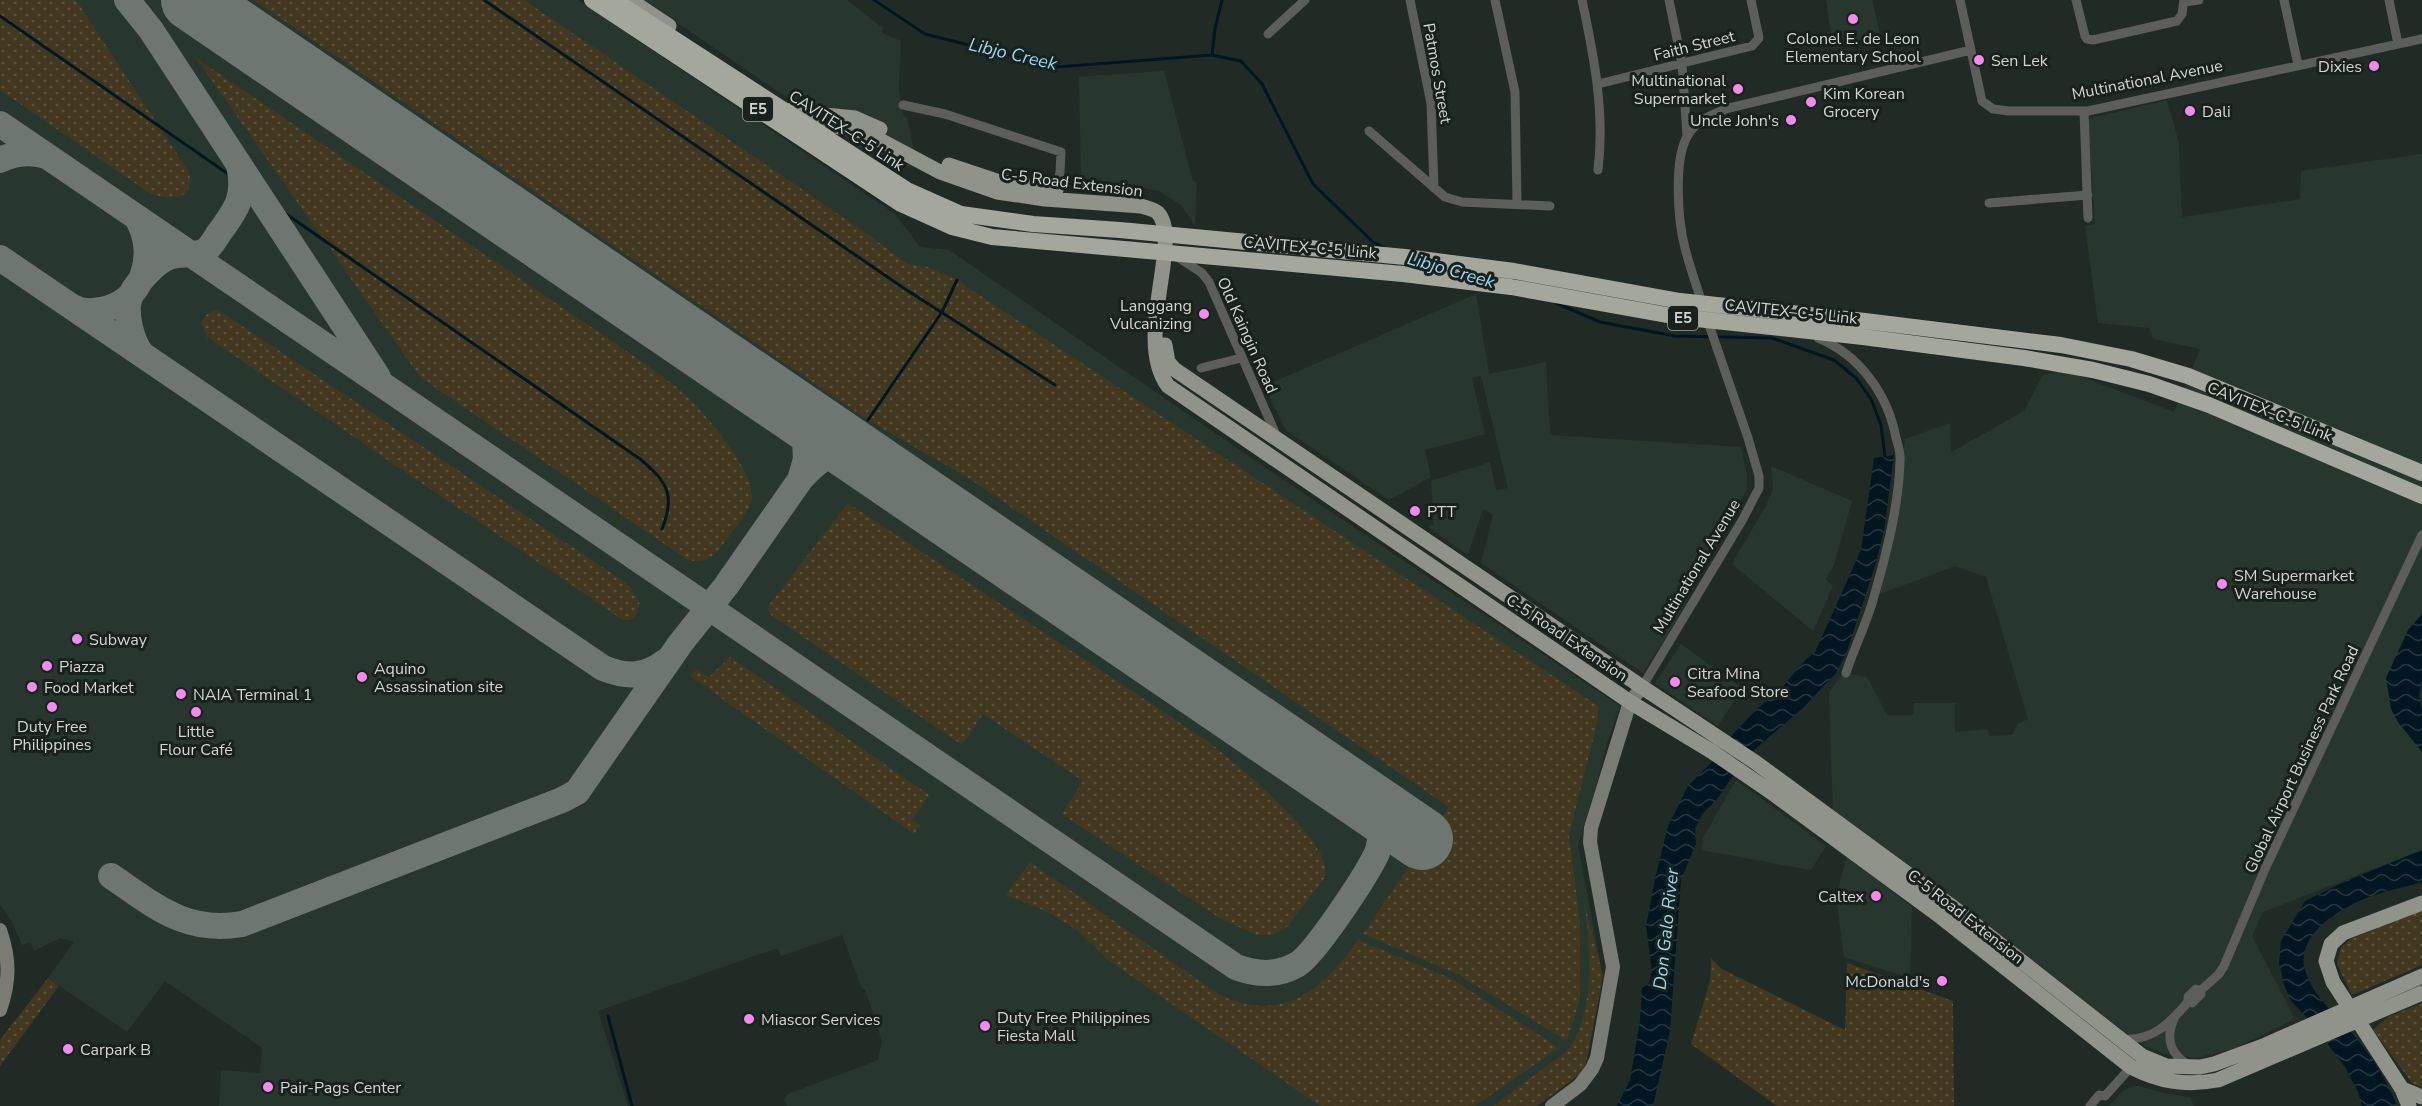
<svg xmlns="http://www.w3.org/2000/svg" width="2422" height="1106" viewBox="0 0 2422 1106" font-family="'Nunito Sans',sans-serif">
<defs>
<pattern id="grass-dots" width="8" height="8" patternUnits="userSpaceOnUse" patternTransform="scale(1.5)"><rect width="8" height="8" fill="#41381f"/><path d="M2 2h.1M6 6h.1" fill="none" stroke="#5b543f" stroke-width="1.8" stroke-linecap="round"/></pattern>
<pattern id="water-waves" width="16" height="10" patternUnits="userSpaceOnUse" patternTransform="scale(1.5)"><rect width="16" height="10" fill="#001721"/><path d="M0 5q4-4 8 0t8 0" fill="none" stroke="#243840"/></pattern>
</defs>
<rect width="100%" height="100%" fill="#212b25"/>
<path fill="#28372e" d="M0 0H578L895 214 920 247 949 250 1279 477 1620 706 1606 746 1596 788 1578 845 1603 976 1588 1056 1580 1074 1537 1106H787L784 1099 788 1094 878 1060 882 1041 865 989H862L842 935 781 956 777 948 598 1011 628 1106H219L221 1070 260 1073 262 1048 165 981 127 1032 48 978 74 942 60 938 34 951 30 942 22 945 11 920 0 905Z
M644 0H847L883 28 882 33 901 41 899 89 903 116 907 117 917 166H887Z
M1826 0H1872L1881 38 1833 48Z
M1164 71 1193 181 1197 183 1195 226 1181 205 1159 191 1081 177 1079 77Z
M2167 100 2179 143 2182 217 2300 199 2301 171 2422 154V614L2408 630 2422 752V850L2263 912 2252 936 2295 1019 2231 1050 2195 1058 2162 1053 2137 1042 1956 900 1833 812 1829 693 1843 673 1867 677 1887 715H1914V703H1955V732L1987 729 1990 736 2012 735 2018 724 2028 719 1986 577 1955 566 1880 594 1895 532 1905 439 1950 423 1951 452 2024 411 2043 375 2064 370 2174 412 2200 349 2153 339 2149 328 2098 323 2085 226 2095 224 2088 119Z
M1476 294 1489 374 1546 362 1550 435 1741 447 1747 476V489L1674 624 1643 673 1481 563 1493 515 1483 509 1468 555 1429 528 1430 525H1434L1431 481 1490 462 1496 490 1508 488 1481 376 1472 378 1485 434 1425 450 1431 477 1389 500 1286 430 1264 386Z
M1771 466 1852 501 1834 565 1826 579 1833 586 1813 631 1732 564 1766 506 1773 489Z
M1681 644 1742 688 1718 726 1655 683Z
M1736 780 1826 846 1811 870 1701 850 1703 838Z
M1847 856 1912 907 1910 978 1844 957 1836 896Z
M2133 1086H2139L2168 1094 2190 1097 2194 1106H2109L2123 1091Z"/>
<path fill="url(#grass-dots)" d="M0 0H76L189 172C195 201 172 200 151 194L0 90Z
M254 0H524L869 235 907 264 928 267 957 280 1598 706V719L1569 836 1580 923V998L1567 1041 1457 974 1363 934 1449 807 970 479 868 420Z
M196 58 638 359C653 370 669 380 682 392 702 409 755 471 752 498 750 512 736 526 728 537 718 552 709 565 688 560L420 377Z
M217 309 629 585 640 604 636 615 630 620H623L207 337 201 323 206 315Z
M848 503 1209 742C1234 763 1335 843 1325 877L1287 927 1273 935H1257L1221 919 1062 814 1083 781 983 714 962 745 771 615 768 610 769 605Z
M730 657 929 795 912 820 920 825 914 834 690 676 697 669 709 677Z
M1030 862 1218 994C1282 1025 1322 991 1358 940L1450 978 1555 1045 1557 1049 1475 1106H1320L1108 960 1077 930 1048 912 1006 895Z
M1584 902 1603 976 1585 1067 1580 1074 1537 1106H1493L1566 1052C1596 1017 1591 945 1584 902Z
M2419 910H2422V965L2352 995 2337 964 2341 947 2351 939Z
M1711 958 1722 969 1845 1030 1847 963 1953 1001 1954 1106H1777L1691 1044 1710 981Z
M48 978 59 986 0 1066V1040Z
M2422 1003V1088L2412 1083 2373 1030 2388 1017Z"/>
<path fill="url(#water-waves)" d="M1894 455 1884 531 1875 566 1846 654 1836 673 1803 708 1746 757 1717 799 1702 814 1695 829 1696 844 1681 879 1670 1031 1653 1106H1617L1630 1080 1640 1021 1642 988 1649 983 1652 971 1646 926 1655 879 1668 826 1688 786 1712 762 1733 734 1758 708 1780 690 1806 659 1815 652 1861 550 1874 458Z
M2422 614V678L2419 696 2422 709V752L2398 722 2391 709 2386 678 2408 630Z
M2422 850V882C2407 887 2392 889 2378 894 2348 903 2294 932 2305 970 2312 996 2340 1019 2357 1039 2373 1058 2388 1083 2397 1106H2362L2358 1092 2345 1067 2310 1021 2291 1001 2284 985 2279 963 2281 941 2305 901 2344 882Z"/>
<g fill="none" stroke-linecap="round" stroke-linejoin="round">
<path stroke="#001721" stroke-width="3" d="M484 0 905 289 1055 385
M874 0 925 34 1057 67 1212 55 1241 61 1262 84 1313 184 1373 242 1385 248
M0 16 640 459C667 482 676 494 662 529
M1212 55 1215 29 1222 0
M1556 303 1600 322 1675 336 1772 338 1834 360 1856 378 1871 399 1881 425 1885 456
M868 420 942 312 957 280
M608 1016 632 1106"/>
<path stroke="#6e7672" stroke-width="26" d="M127 0 151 30 378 377
M0 124 1236 967C1257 975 1278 976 1298 964 1316 952 1363 880 1374 859 1378 852 1380 844 1380 837 1379 817 1364 803 1351 791
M0 160C15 153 30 151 46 156
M0 258 603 668C628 678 645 677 666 661
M73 307C82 312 91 312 100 310 144 303 158 254 137 218
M141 353C132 341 125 316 129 300 132 287 156 261 169 257 180 252 194 257 205 251 211 247 215 239 219 233 237 209 246 196 239 165
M800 480C823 454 835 448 869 462
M111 876C155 906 186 934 242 924L562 800 577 792 680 644 726 586 800 480 806 459 805 439 795 419 772 396"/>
<path stroke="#6e7672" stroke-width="62" d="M192 0 1422 839"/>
<path stroke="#5c5e59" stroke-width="9" d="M1410 0 1431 103 1434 188
M1495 0 1515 92 1517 203
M1582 0C1594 56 1605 113 1598 170
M1669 0 1682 63 1687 136
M1960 0 1982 101 1993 109 2009 111H2088L2422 39
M2076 0 2085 36 2087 39 2093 40 2177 21 2182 14 2184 0
M2284 0 2298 65
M2389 0 2398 44
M2184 2 2199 0
M1268 34 1305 0
M1598 84 1752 46 1759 38 1751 0
M903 105 945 114 1061 152 1060 172 1056 190
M2084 111 2088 218
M1369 131 1445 197 1462 202 1550 206
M1989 203 2088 195
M1176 256 1202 273 1209 282 1277 437
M1703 306C1697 287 1690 268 1685 248 1678 222 1673 159 1688 135 1697 120 1713 114 1729 108L1971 50
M1818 338C1860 355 1888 395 1896 438 1898 445 1901 453 1900 461 1899 506 1886 556 1873 600 1866 625 1854 648 1846 673
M1201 368 1241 358
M1642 687 1743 519 1759 488V476L1748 438 1707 319
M2188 1002 2192 1003 2201 994 2200 991 2219 974 2224 966 2265 869 2422 535
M2174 1019C2165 1039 2171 1055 2189 1065
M2123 1039C2153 1041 2170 1023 2188 1002V997L2196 989 2200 991
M2090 1106 2099 1095 2105 1096 2131 1067"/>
<path stroke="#797c74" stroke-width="14" d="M0 930C10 959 10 981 0 1010
M1552 1106 1580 1085 1592 1069 1597 1058 1613 967 1590 842 1591 828 1630 702 1642 687"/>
<path stroke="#8f9389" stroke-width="15" d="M630 0 669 26
M794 108 824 124 865 132 940 172 997 192 1045 199 1141 206C1147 208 1154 209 1158 213 1183 240 1133 339 1168 386L1630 702 1711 751 1771 792 1941 917 2131 1067C2160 1082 2186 1086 2218 1080L2422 993
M825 115 855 118 880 129
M949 165 1000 182 1056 190
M1165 345 1168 362 1174 369 1642 687 1755 762 1950 905 2142 1056 2166 1066 2200 1067 2214 1064 2263 1046 2422 976
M2402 1089 2422 1097
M2409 1106 2402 1089 2333 982 2326 961 2331 944 2343 933 2422 903"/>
<path stroke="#a3a79c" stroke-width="16" d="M592 0 901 204 952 227 992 237 1403 274 1511 287 1678 317 1863 337 2024 358 2093 370 2149 384 2209 405 2422 496
M614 0 907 190 961 214 1033 224 1120 230 1405 257 1514 271 1680 301 1865 321 2061 345 2131 359 2188 376 2422 473"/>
</g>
<g fill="#f489ef" stroke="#18211c" stroke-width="2">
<circle cx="1853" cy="19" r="6"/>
<circle cx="1979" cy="60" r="6"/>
<circle cx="2374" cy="66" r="6"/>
<circle cx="1738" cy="89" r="6"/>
<circle cx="1811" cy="102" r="6"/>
<circle cx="2190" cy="111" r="6"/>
<circle cx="1791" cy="120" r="6"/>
<circle cx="1204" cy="314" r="6"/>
<circle cx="1415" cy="511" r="6"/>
<circle cx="2222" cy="584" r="6"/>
<circle cx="77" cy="639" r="6"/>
<circle cx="47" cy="666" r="6"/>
<circle cx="362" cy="677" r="6"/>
<circle cx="1675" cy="682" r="6"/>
<circle cx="32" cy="687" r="6"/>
<circle cx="181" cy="694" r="6"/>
<circle cx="52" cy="707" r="6"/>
<circle cx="196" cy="712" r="6"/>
<circle cx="1876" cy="896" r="6"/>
<circle cx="1942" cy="981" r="6"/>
<circle cx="749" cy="1019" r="6"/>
<circle cx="985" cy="1026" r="6"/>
<circle cx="68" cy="1049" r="6"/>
<circle cx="268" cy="1087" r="6"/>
</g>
<g text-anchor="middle" stroke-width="6" stroke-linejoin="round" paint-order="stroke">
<g fill="#18211c" stroke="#9aa09c" stroke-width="1.5">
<rect x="743" y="97" width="30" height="24" rx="4.5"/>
<rect x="1668" y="306" width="30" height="24" rx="4.5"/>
</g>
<g font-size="15" font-weight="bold" fill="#d1d6d3">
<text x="758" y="114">E5</text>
<text x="1683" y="323">E5</text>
</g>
<g font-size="16" fill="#d1d6d3" stroke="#18211c" text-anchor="start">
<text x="1853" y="44" text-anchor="middle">Colonel E. de Leon<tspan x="1853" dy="18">Elementary School</tspan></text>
<text x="1991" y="66">Sen Lek</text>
<text x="2362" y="72" text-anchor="end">Dixies</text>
<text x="1726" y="86" text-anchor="end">Multinational<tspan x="1726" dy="18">Supermarket</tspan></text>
<text x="1823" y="99">Kim Korean<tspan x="1823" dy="18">Grocery</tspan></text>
<text x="2202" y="117">Dali</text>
<text x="1779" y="126" text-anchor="end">Uncle John's</text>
<text x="1192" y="311" text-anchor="end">Langgang<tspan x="1192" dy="18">Vulcanizing</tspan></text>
<text x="1427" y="517">PTT</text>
<text x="2234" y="581">SM Supermarket<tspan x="2234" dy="18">Warehouse</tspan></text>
<text x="89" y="645">Subway</text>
<text x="59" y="672">Piazza</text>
<text x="374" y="674">Aquino<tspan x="374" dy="18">Assassination site</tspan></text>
<text x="1687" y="679">Citra Mina<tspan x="1687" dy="18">Seafood Store</tspan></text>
<text x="44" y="693">Food Market</text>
<text x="193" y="700">NAIA Terminal 1</text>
<text x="52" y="732" text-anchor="middle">Duty Free<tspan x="52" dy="18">Philippines</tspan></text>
<text x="196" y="737" text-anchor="middle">Little<tspan x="196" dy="18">Flour Café</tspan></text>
<text x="1864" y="902" text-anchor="end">Caltex</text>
<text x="1930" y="987" text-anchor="end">McDonald's</text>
<text x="997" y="1023">Duty Free Philippines<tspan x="997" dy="18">Fiesta Mall</tspan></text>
<text x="761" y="1025">Miascor Services</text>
<text x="80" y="1055">Carpark B</text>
<text x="280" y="1093">Pair-Pags Center</text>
</g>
<g font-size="16" fill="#d1d6d3" stroke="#18211c">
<text transform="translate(1694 45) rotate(-14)" y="6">Faith Street</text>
<text transform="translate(1438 73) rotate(80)" y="6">Patmos Street</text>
<text transform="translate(2147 79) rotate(-11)" y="6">Multinational Avenue</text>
<text transform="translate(847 130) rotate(33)" y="6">CAVITEX–C-5 Link</text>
<text transform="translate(1072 182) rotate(7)" y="6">C-5 Road Extension</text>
<text transform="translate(1310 247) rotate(5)" y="6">CAVITEX–C-5 Link</text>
<text transform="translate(1791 311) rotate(6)" y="6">CAVITEX–C-5 Link</text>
<text transform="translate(1248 335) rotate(66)" y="6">Old Kaingin Road</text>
<text transform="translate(2270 411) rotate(22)" y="6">CAVITEX–C-5 Link</text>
<text transform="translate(1696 566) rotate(-59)" y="6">Multinational Avenue</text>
<text transform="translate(1567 637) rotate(34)" y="6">C-5 Road Extension</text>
<text transform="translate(2301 759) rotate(-65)" y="6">Global Airport Business Park Road</text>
<text transform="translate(1966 916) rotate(38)" y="6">C-5 Road Extension</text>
</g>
<g font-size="18" font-style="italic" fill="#96d9f6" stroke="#18211c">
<text transform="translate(1013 54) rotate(13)" y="6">Libjo Creek</text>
<text transform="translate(1451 270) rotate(16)" y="6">Libjo Creek</text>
<text transform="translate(1666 929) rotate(-84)" y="6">Don Galo River</text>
</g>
</g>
</svg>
